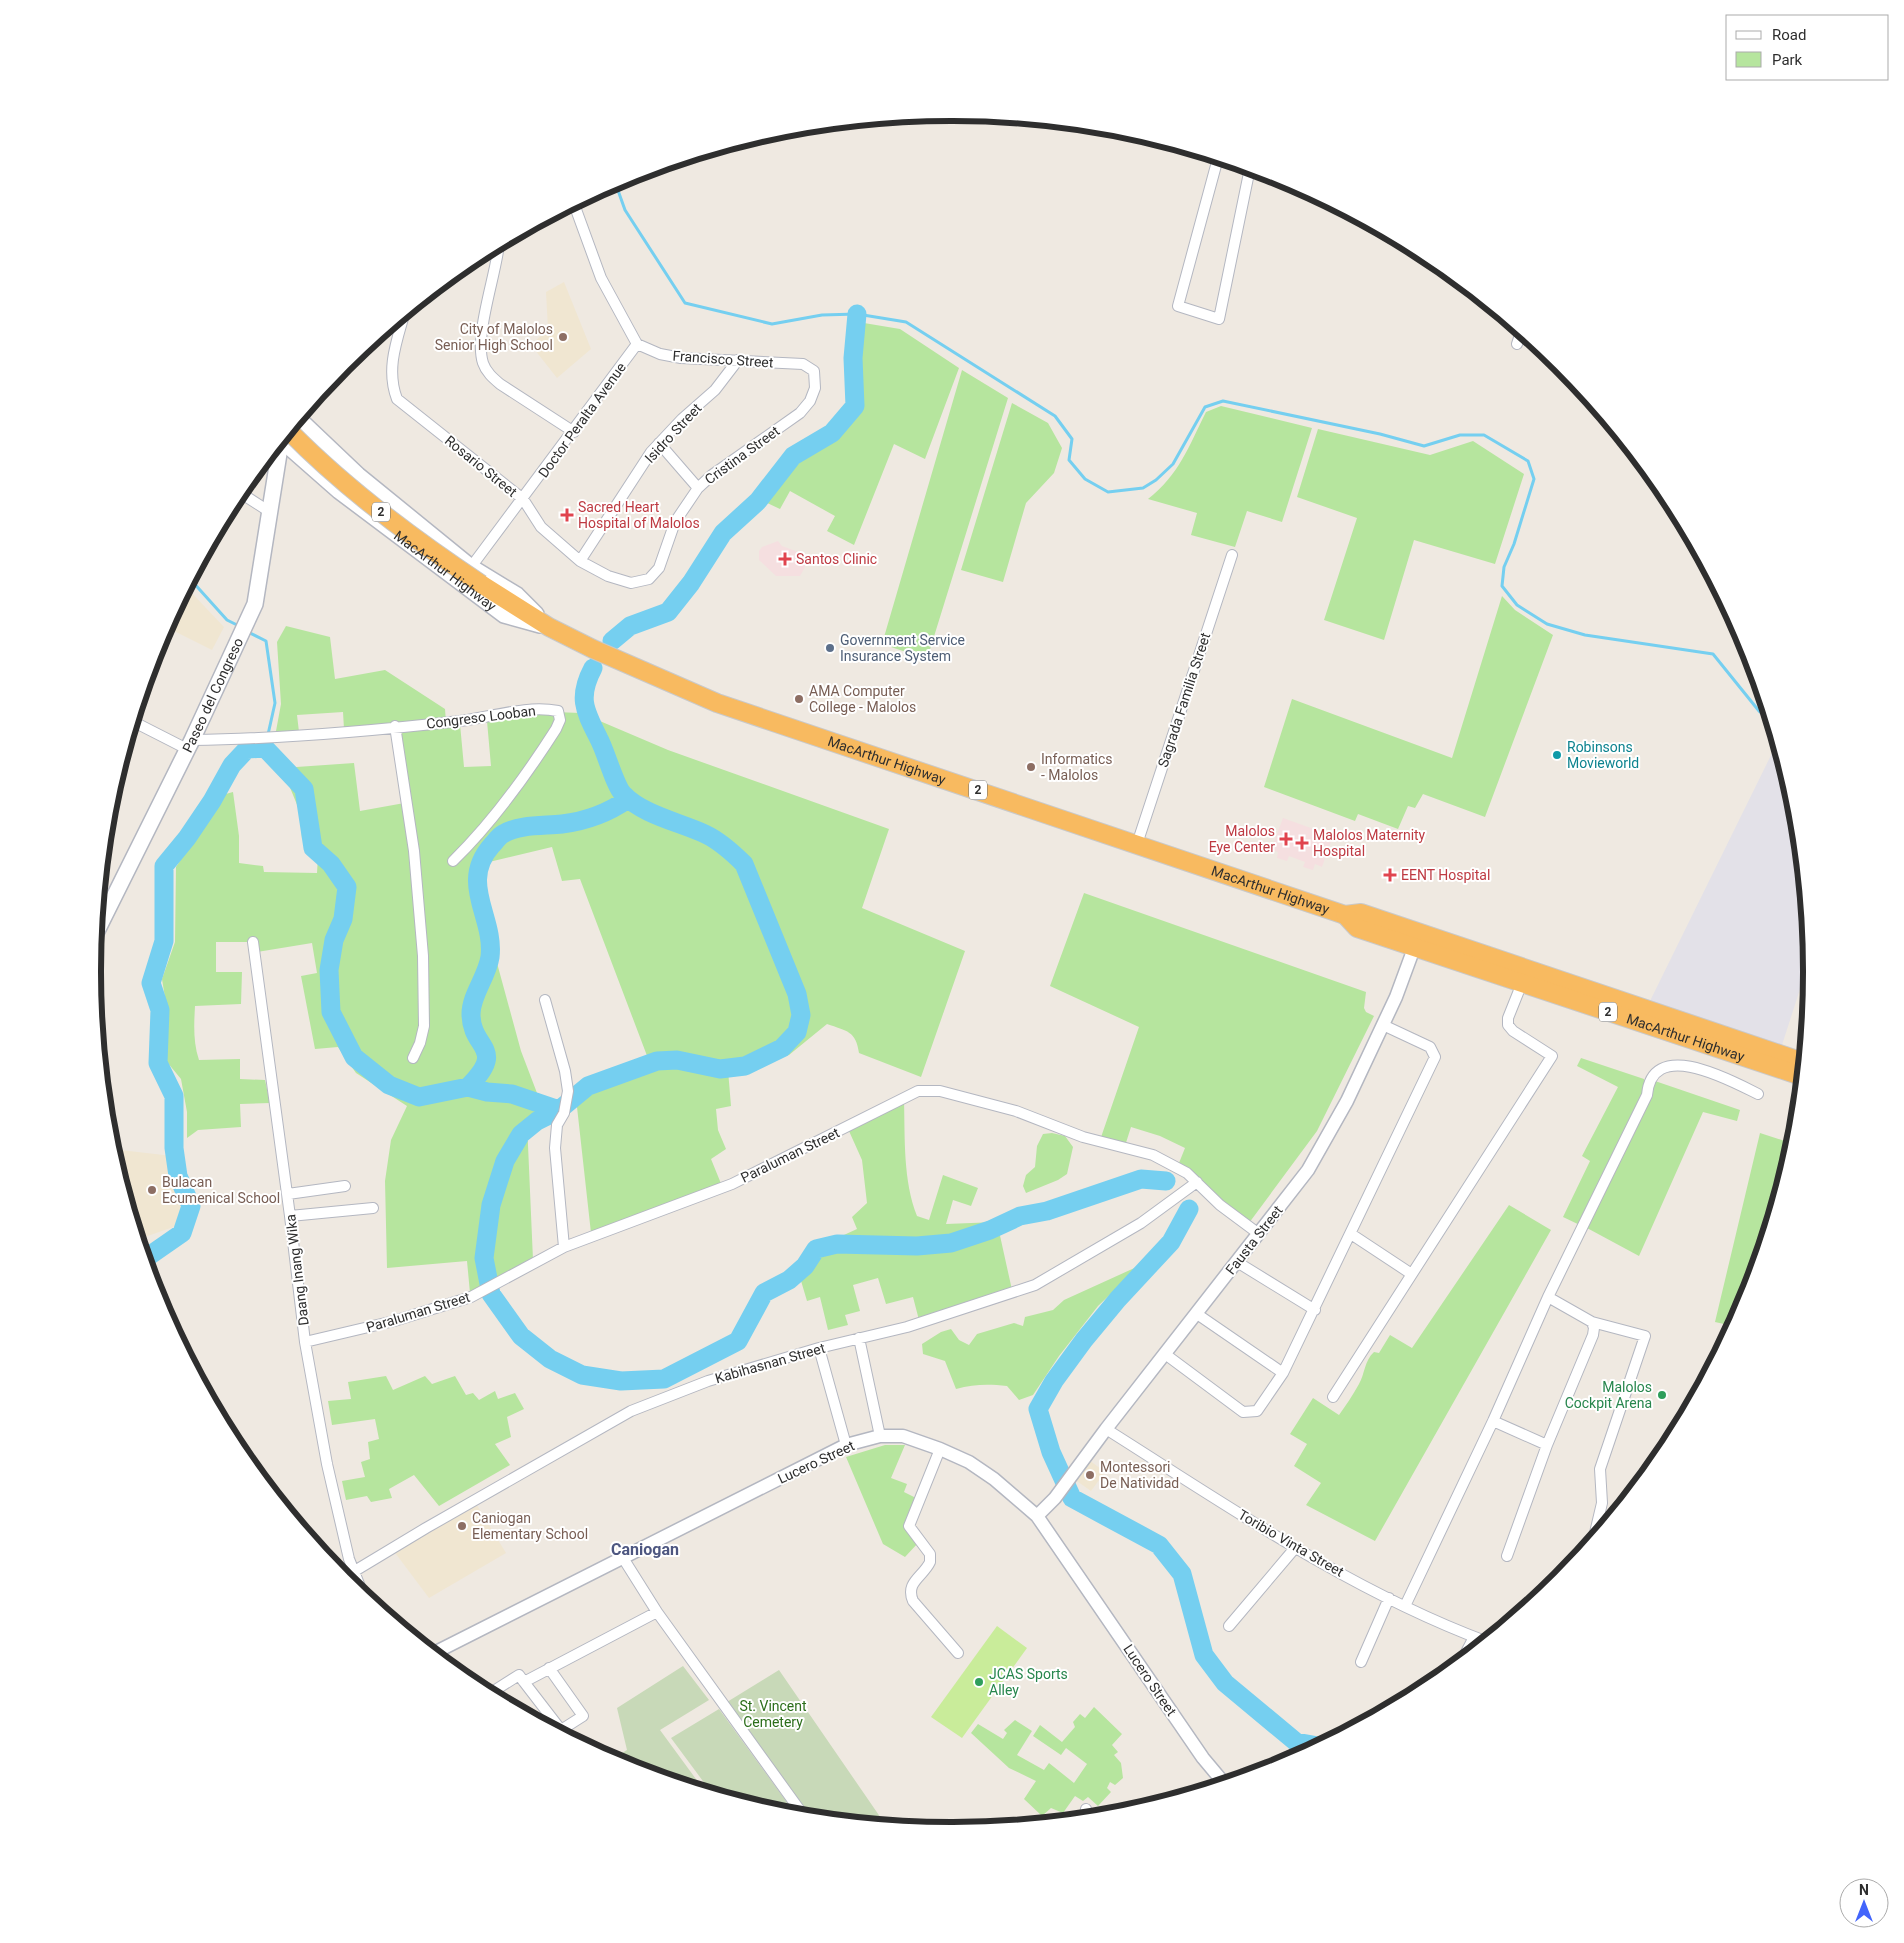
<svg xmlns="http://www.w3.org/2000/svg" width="1904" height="1943" viewBox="0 0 1904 1943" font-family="Roboto,sans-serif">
<rect width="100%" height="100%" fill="#efe9e1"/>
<path fill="#e3e1e8" d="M1777 743 1795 804 1810 958 1782 1045 1650 1001Z"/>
<path fill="#f0e6d1" d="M564 282 591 349 557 378 531 345 548 329 546 292Z
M187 588 224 627 212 650 166 627Z
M112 1149 172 1156 175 1175 185 1206 179 1225 139 1239Z
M1089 1460 1105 1472 1091 1491 1074 1479Z
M475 1502 506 1553 429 1598 393 1550Z"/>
<path fill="#f5dfe0" d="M778 541 782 546 801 553 805 567 800 576H776L759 560V551L762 547Z
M1283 818 1333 836 1322 867 1315 864 1313 870 1303 867 1305 862 1289 856 1287 861 1277 858 1278 852 1271 850Z"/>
<path fill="#b6e59e" d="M864 323 900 329 959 368 925 459 894 444 854 545 827 531 835 516 790 491 780 509 763 501 796 460 835 436 859 407 857 358Z
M962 370 1008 398 927 659 882 644Z
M1012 403 1048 423 1062 448 1054 473 1026 503 1003 582 961 570Z
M1221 406 1312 428 1282 522 1247 511 1235 547 1191 535 1197 513 1148 499C1179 475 1189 446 1206 412Z
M1318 429 1430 455 1473 441 1524 474 1495 564 1414 540 1384 640 1324 620 1357 518 1297 497Z
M1502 596 1515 610 1553 635 1485 817 1423 794 1415 808 1408 806 1398 829 1358 814 1355 821 1264 787 1292 699 1452 758Z
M286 626 330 637 335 679 385 670 445 709 446 722 344 729 343 712 297 715 299 732 276 731 281 704 277 642Z
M554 712 581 713 668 750 889 829 862 908 965 951 921 1077 859 1053C856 1031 847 1031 827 1024L789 1055 728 1070 731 1106 716 1109 718 1130 726 1149 711 1159 722 1186 591 1233 575 1089 649 1061 580 879 562 881 552 847 489 862 484 876V897L494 952 521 1051 545 1114 527 1122 533 1260 470 1293 467 1261 387 1268 385 1181 391 1140 407 1106 356 1073 338 1047 315 1049 301 976 317 973 312 943 257 952 255 942H216V972H242L241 1004 195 1006C194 1024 193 1042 199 1060L240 1059V1079L265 1080 270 1103 240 1104 241 1127 198 1130 187 1138V1112L181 1079 167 1062V1010L162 979 175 942 176 867 222 795 233 792 239 836V863L263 866 264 872 317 873 319 840 302 839 300 812 282 768 354 763 360 811 410 802 400 737 404 730 460 724 464 767 491 766 487 721Z
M1084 893 1366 992 1364 1008 1366 1012 1374 1016 1317 1131 1249 1223 1179 1163 1185 1148 1160 1136 1131 1127 1124 1149 1099 1143 1139 1027 1050 986Z
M1581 1058 1644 1079 1645 1093 1584 1227 1563 1217 1590 1161 1582 1156 1618 1087 1577 1066Z
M1655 1081 1740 1110 1737 1121 1703 1112 1639 1256 1587 1228Z
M904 1100C905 1138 903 1181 917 1216L929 1220 943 1175 978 1188 971 1206 953 1200 946 1224 997 1222 1012 1290 919 1320 913 1297 886 1304 878 1278 853 1285 860 1311 845 1315 848 1325 828 1330 820 1297 807 1301 799 1274 817 1251 833 1240 857 1229 852 1217 867 1203 862 1160 849 1131Z
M1052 1133 1065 1136 1073 1147 1067 1174 1058 1180 1026 1193 1023 1186 1026 1175 1035 1167 1037 1146 1043 1134Z
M1760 1133 1794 1144 1746 1301 1733 1326 1715 1322Z
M1509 1205 1551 1230 1375 1541 1306 1505 1321 1483 1294 1466 1307 1444 1290 1434 1313 1398 1339 1415C1346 1405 1353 1395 1359 1384 1365 1374 1364 1361 1374 1352L1379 1353 1390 1335 1412 1348Z
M1141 1265 1098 1306 1059 1356 1033 1395 1019 1400 1007 1386C989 1384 974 1384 956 1389L945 1361 923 1354 922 1344 941 1332 951 1329 959 1340 969 1345 977 1334 1014 1323 1023 1326 1025 1317 1053 1310 1064 1300Z
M386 1376 393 1390 425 1376 432 1384 455 1376 466 1395 473 1393 479 1400 495 1391 498 1399 515 1393 524 1409 507 1417 511 1437 495 1444 510 1465 439 1506 414 1475 389 1489 392 1498 371 1502 367 1496 346 1500 342 1481 365 1477 361 1462 370 1459 368 1442 379 1439 375 1419 332 1425 328 1401 351 1399 348 1382Z
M885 1445H905L891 1478 907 1484 904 1492 924 1502 909 1528 918 1543 905 1557 883 1544 846 1457Z
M1094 1707 1122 1734 1112 1745 1118 1752 1114 1755 1121 1763 1123 1778 1115 1785 1110 1782 1107 1788 1111 1792 1098 1806 1088 1797 1083 1801 1075 1796 1063 1813 1051 1808 1042 1816 1024 1799 1036 1781 1009 1768 971 1733 978 1724 1003 1739 1007 1733 1004 1730 1015 1720 1032 1731 1017 1755 1044 1770 1049 1763 1074 1783 1087 1764 1066 1748 1061 1755 1033 1736 1040 1725 1062 1742 1075 1727 1073 1722 1080 1714 1085 1718Z"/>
<path fill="#c8d9b8" d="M683 1666 709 1700 660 1730 704 1790 623 1765 612 1759 627 1750 617 1708Z
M779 1670 885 1824 810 1817 727 1702Z
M719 1709 797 1816 784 1814 711 1792 671 1738Z"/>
<path fill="#c9ec9a" d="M997 1626 1027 1648 962 1738 931 1717Z"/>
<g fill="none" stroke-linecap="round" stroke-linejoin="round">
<path stroke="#75cff0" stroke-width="3" d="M615 182 625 210 685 303 772 324 822 315 857 314 906 322 1055 416 1072 439 1069 460 1085 479 1108 492 1143 488 1156 480 1173 464 1205 407 1223 401 1380 434 1424 446 1460 435H1484L1528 461 1534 479 1514 544 1504 567 1502 586 1517 605 1547 624 1585 635 1713 654 1759 711 1769 719
M191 580 227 620 239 626
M246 631 266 641 275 703 265 748"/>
<path stroke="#75cff0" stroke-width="19" d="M612 641 630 626 668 612 691 583 723 533 758 501 793 456 832 433 855 406 853 358 857 314
M468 1087C508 1047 471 1050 471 1014 471 995 487 977 490 957 495 917 458 883 492 845 495 842 499 836 503 834 519 824 544 826 562 824 587 821 608 813 628 799
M559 1110 588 1086 657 1061 677 1060 720 1069 745 1066 782 1048 797 1032 801 1015 797 994 744 864C732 852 720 841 705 834 679 822 643 815 623 794 615 786 606 752 599 739 585 711 577 698 593 668
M1189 1209 1171 1242 1118 1299 1084 1340 1054 1381 1038 1409 1051 1452 1072 1498 1159 1545 1182 1574 1204 1655 1225 1683 1296 1742 1318 1746
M146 1263V1258L182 1233 191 1206 178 1176 174 1148V1096L158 1063 160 1010 151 983 164 941V866L187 838 212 801 232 765 247 749 265 748 304 789 313 848 331 864 347 887 343 919 334 940 329 970 331 1012 354 1057 389 1085 419 1097 468 1087 487 1092 512 1094 559 1110 537 1121 521 1134 505 1161 491 1205 484 1258 491 1294 521 1336 550 1359 582 1375 621 1381 664 1379 738 1341 764 1293 789 1280 805 1266 816 1249 837 1244 917 1246 951 1243 990 1230 1020 1216 1047 1211 1141 1179 1166 1181"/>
<defs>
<path id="minor" d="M1218 158 1178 306 1219 319 1250 168
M499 244C496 275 474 335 483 363 486 372 493 378 500 384L574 432
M404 315C396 343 386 370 397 399L523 499 541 527 580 561 608 576 631 583 649 579 659 568 675 522 698 488 712 475 800 413 810 401 815 388 814 371 803 364 681 358 660 354 637 344 601 278 574 204
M1517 344 1521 332
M659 443 698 488
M239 492 270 512
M580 561 651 452 682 419 715 390 738 360
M471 567 637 344
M134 722 187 749
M395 726 414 851 423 956 424 1026 420 1043 413 1058
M192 740C282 739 371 731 460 721 493 717 526 705 558 711L560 720 556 729C526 776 493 822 453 861
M1137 844 1232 555
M253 942 290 1216 305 1342 327 1464 349 1559 363 1594
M545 1000 565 1071 568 1091 564 1113 557 1125 555 1148 564 1247
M288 1194 345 1186
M290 1216 373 1208
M1351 1234 1410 1273
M1237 1262 1315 1310
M1197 1314 1283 1373
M1592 1322 1645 1336 1600 1469 1602 1503 1594 1537
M859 1338 880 1436
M305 1342 394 1321 471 1297 564 1247 732 1184 918 1091H940L1016 1111 1083 1137 1153 1155 1187 1173 1220 1205 1259 1234
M819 1348 846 1445
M1165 1354 1243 1412 1257 1411 1283 1373 1435 1057 1430 1047 1383 1025
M1333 1397 1552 1056 1513 1031 1508 1025V1018L1522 983
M1493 1421 1547 1445
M1106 1429C1228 1506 1349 1590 1485 1641
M940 1449 909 1526 930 1554V1562C923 1577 905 1582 913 1601L958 1653
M1507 1556 1547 1445 1593 1335 1594 1328 1592 1322 1548 1297
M623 1558 657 1612 804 1816
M353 1572 426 1528 631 1411 708 1381 819 1348 907 1327 1035 1285 1141 1223 1197 1182
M1405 1606 1493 1421 1548 1297 1647 1095C1652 1037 1730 1080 1758 1094
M1229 1626 1295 1548
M1463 1658 1474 1637
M1361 1662 1389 1598
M549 1668 583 1716 561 1730 524 1682 657 1612
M489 1694 519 1675 524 1682
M1084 1818 1086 1809"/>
<path id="tertiary" d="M1037 1516 1055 1498 1106 1429 1308 1170 1347 1101 1396 997 1417 940
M434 1653 846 1445 880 1436H903L940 1449 969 1462 994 1479 1037 1516 1203 1758 1224 1783"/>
<g id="secondary">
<path d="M299 419 358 475 471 567 517 595 536 614"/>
<path id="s1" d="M281 440 339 491 504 615 540 625"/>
<path id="s2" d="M96 933 192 740 255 604 281 441"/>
</g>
<g id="trunk">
<path id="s3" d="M481 584 549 627 593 649 717 703 1345 915 1361 913 1803 1062"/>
<path id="s4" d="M1345 915 1357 928 1801 1076"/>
</g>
</defs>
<use href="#minor" stroke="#b4b7c1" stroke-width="12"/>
<use href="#tertiary" stroke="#b4b7c1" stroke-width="15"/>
<use href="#secondary" stroke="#b4b7c1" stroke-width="18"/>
<use href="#trunk" stroke="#c9c9c9" stroke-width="20"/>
<use href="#minor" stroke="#fff" stroke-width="10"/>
<use href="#tertiary" stroke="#fff" stroke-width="12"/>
<use href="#secondary" stroke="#fff" stroke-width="15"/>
<use href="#trunk" stroke="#f8ba60" stroke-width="18"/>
<defs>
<path id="trunk-bridge" d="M289 431C346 489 413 539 481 584"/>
</defs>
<use href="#trunk-bridge" stroke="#c9c9c9" stroke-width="20" stroke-linecap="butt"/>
<use href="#trunk-bridge" stroke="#f8ba60" stroke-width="18"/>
</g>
<g fill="#8d6e63" stroke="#fff" stroke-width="2">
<circle cx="563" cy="337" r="5"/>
<circle cx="799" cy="699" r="5"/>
<circle cx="1031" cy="767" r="5"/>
<circle cx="152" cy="1190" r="5"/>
<circle cx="1090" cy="1475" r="5"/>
<circle cx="462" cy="1526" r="5"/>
</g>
<g fill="#e0444e" stroke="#fff" stroke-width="2">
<path d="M564.5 507.5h5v5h5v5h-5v5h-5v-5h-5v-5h5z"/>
<path d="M782.5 551.5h5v5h5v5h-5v5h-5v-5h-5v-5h5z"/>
<path d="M1283.5 831.5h5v5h5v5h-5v5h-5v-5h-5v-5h5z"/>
<path d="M1299.5 835.5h5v5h5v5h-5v5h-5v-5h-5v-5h5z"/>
<path d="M1387.5 867.5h5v5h5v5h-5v5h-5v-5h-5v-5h5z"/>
</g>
<circle fill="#5c6f8a" stroke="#fff" stroke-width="2" cx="830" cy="648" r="5"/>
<circle fill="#0f9aa8" stroke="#fff" stroke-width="2" cx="1557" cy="755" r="5"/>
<g fill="#2e9e5b" stroke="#fff" stroke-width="2">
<circle cx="1662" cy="1395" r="5"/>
<circle cx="979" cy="1682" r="5"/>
</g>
<g text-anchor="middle" stroke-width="4" stroke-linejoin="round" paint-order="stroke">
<g fill="#fff" stroke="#6d6d6d" stroke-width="1">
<rect x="372" y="502.5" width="18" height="19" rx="4"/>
<rect x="969" y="780.5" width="18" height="19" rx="4"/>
<rect x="1599" y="1002.5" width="18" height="19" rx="4"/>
</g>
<g font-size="12" font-weight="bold" fill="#2e2e2e">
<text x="381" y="516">2</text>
<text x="978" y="794">2</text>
<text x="1608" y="1016">2</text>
</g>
<g font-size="14" fill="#785e54" stroke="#fff" text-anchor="start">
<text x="553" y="334" text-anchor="end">City of Malolos<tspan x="553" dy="16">Senior High School</tspan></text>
<text x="809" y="696">AMA Computer<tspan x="809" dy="16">College - Malolos</tspan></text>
<text x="1041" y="764">Informatics<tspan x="1041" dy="16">- Malolos</tspan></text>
<text x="162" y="1187">Bulacan<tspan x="162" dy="16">Ecumenical School</tspan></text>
<text x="1100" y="1472">Montessori<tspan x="1100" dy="16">De Natividad</tspan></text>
<text x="472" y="1523">Caniogan<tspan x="472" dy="16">Elementary School</tspan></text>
</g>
<g font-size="14" fill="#2e2e2e" stroke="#fff">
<text transform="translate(723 359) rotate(4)" y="5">Francisco Street</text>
<text transform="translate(582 420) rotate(-54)" y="5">Doctor Peralta Avenue</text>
<text transform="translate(673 433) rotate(-47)" y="5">Isidro Street</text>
<text transform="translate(742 455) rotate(-36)" y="5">Cristina Street</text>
<text transform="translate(481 466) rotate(39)" y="5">Rosario Street</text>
<text dy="5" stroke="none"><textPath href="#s1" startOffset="210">MacArthur Highway</textPath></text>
<text dy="5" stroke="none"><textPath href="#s2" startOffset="265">Paseo del Congreso</textPath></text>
<text transform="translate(1184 700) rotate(-72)" y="5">Sagrada Familia Street</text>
<text transform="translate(481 717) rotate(-7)" y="5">Congreso Looban</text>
<text dy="5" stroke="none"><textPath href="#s3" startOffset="444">MacArthur Highway</textPath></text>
<text dy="5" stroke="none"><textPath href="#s3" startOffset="849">MacArthur Highway</textPath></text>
<text dy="5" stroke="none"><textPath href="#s4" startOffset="364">MacArthur Highway</textPath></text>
<text transform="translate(790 1155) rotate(-26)" y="5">Paraluman Street</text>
<text transform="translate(1254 1240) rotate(-52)" y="5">Fausta Street</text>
<text transform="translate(297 1270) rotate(-97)" y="5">Daang Inang Wika</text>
<text transform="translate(418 1312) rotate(-17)" y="5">Paraluman Street</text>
<text transform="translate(770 1363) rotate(-16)" y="5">Kabihasnan Street</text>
<text transform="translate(816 1462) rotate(-25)" y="5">Lucero Street</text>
<text transform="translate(1291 1543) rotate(30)" y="5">Toribio Vinta Street</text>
<text transform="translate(1150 1680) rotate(56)" y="5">Lucero Street</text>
</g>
<g font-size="14" fill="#be3a42" stroke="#fff" text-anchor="start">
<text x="578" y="512">Sacred Heart<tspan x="578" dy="16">Hospital of Malolos</tspan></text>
<text x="796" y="564">Santos Clinic</text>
<text x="1275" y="836" text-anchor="end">Malolos<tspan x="1275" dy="16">Eye Center</tspan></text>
<text x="1313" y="840">Malolos Maternity<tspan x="1313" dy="16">Hospital</tspan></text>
<text x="1401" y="880">EENT Hospital</text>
</g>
<g font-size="14" fill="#4e5e75" stroke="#fff" text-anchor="start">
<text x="840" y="645">Government Service<tspan x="840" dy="16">Insurance System</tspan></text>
</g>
<g font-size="14" fill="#0d838f" stroke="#fff" text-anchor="start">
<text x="1567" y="752">Robinsons<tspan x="1567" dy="16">Movieworld</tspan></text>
</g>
<g font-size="14" fill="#27864d" stroke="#fff" text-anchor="end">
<text x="1652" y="1392">Malolos<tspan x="1652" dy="16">Cockpit Arena</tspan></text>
<text x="989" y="1679" text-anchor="start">JCAS Sports<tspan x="989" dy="16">Alley</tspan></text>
</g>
<g font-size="14" fill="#2c6e1b" stroke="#fff">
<text x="773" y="1711">St. Vincent<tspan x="773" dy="16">Cemetery</tspan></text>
</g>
<g font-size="16" font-weight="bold" fill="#4d5680" stroke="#fff">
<text x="645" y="1555">Caniogan</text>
</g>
</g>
<path d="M0 0H1904V1943H0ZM951 121H953A850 850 0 0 1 1803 971V972A850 850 0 0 1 953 1822H951A850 850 0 0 1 101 972V971A850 850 0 0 1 951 121Z" fill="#fff" fill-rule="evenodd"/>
<path fill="none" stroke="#2e2e2e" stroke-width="6" d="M951 121H953A850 850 0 0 1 1803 971V972A850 850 0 0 1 953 1822H951A850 850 0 0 1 101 972V971A850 850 0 0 1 951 121Z"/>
<rect x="1726" y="15" width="162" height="65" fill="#ffffff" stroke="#ababab"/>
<rect x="1736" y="31" width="25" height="8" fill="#ffffff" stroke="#ababab"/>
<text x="1772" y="40" font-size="15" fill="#2e2e2e">Road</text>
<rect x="1736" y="52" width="25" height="15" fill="#b6e59e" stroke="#ababab"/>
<text x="1772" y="65" font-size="15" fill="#2e2e2e">Park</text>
<g transform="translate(1864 1903)"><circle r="24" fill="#ffffff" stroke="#ababab"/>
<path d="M0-4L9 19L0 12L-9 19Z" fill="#4264fb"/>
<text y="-8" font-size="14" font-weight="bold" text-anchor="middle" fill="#2e2e2e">N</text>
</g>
</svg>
